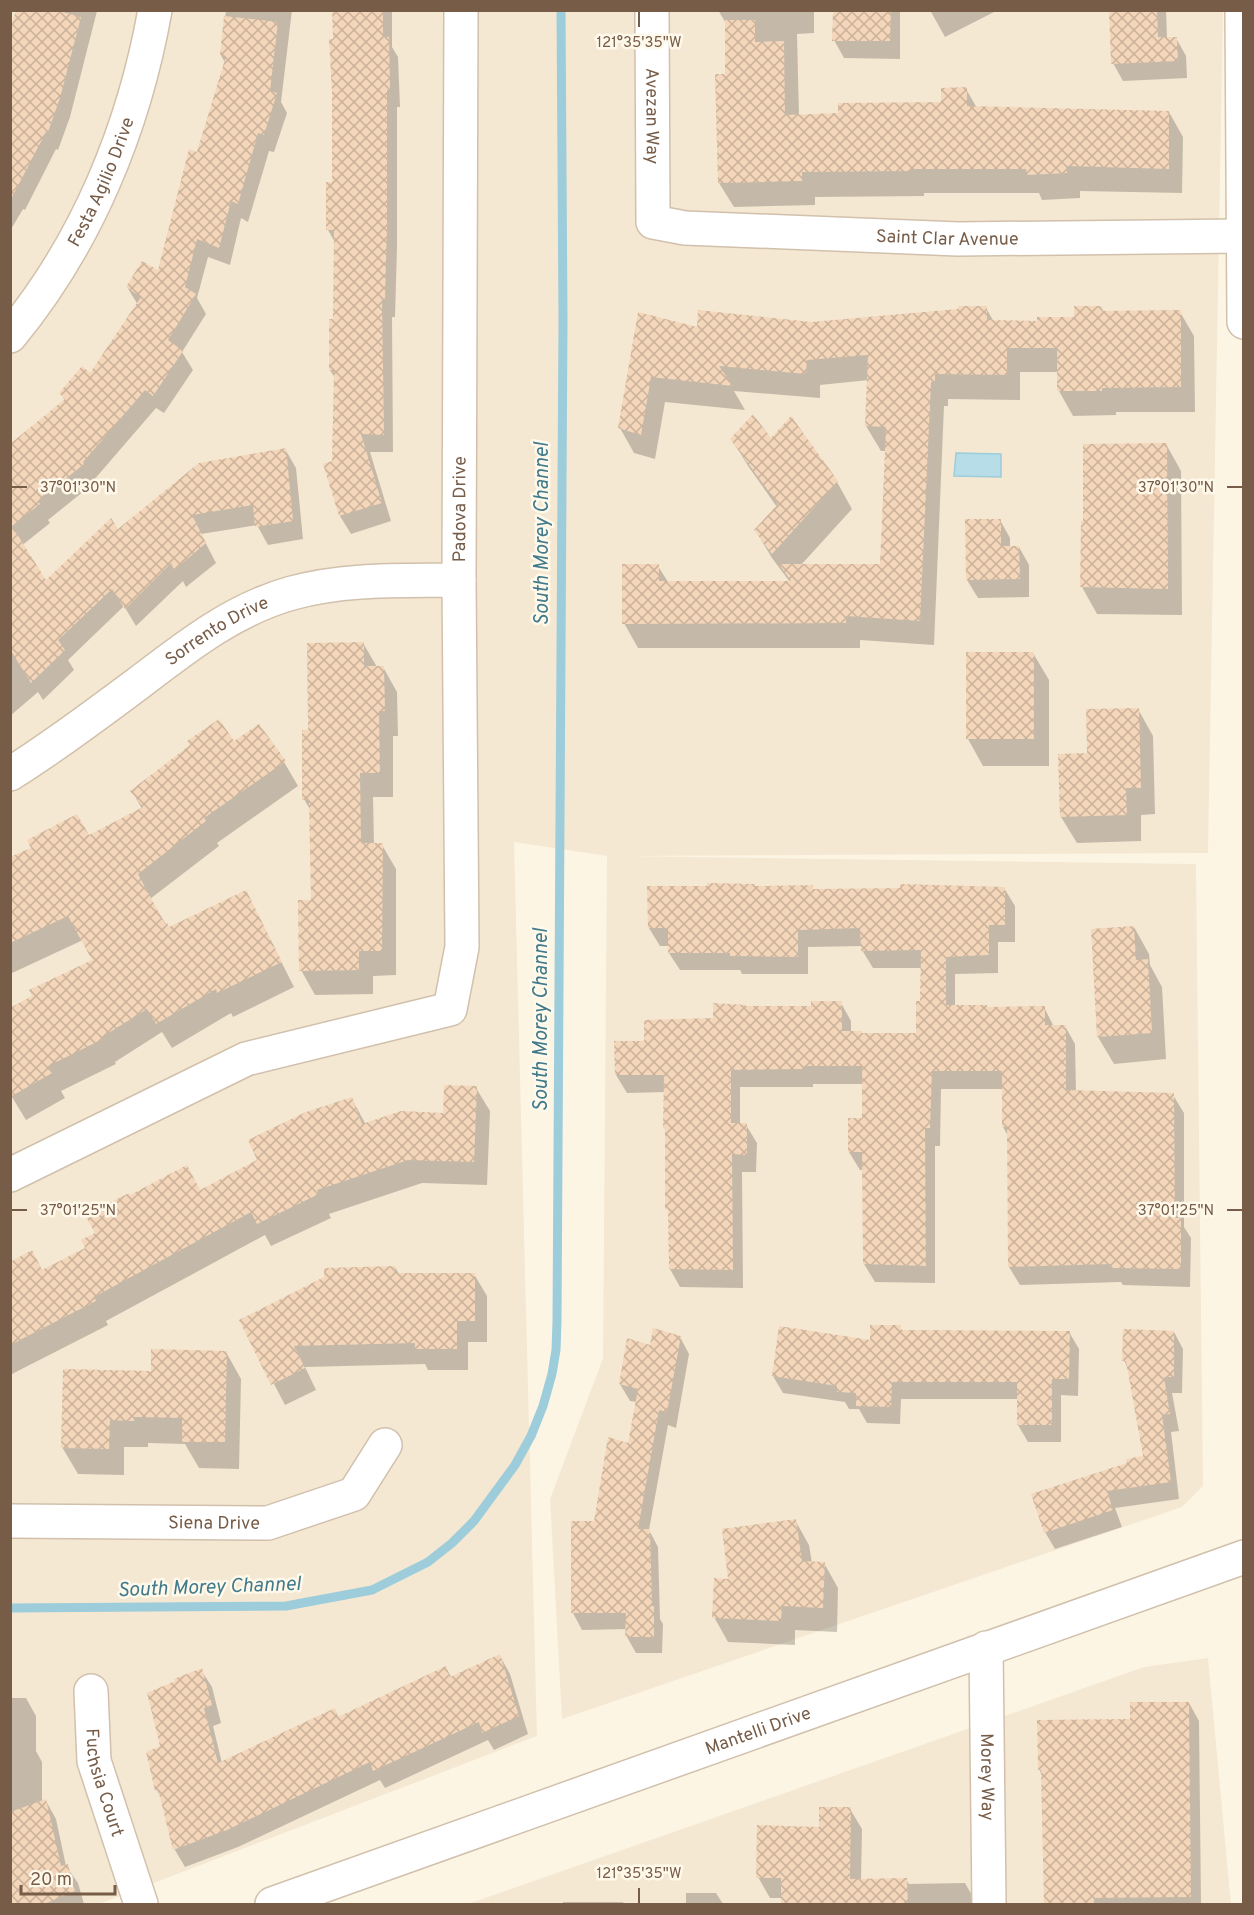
<svg xmlns="http://www.w3.org/2000/svg" width="1254" height="1915" viewBox="0 0 1254 1915" font-family="Overpass,sans-serif">
<defs>
<pattern id="building-cross-hatch" width="8" height="8" patternUnits="userSpaceOnUse" patternTransform="scale(1.5)"><rect width="8" height="8" fill="#f4d6ba"/><path d="M0 0l8 8M0 8l8-8" fill="none" stroke="#cab199"/></pattern>
</defs>
<rect width="100%" height="100%" fill="#fdf5e4"/>
<path fill="#f5e8d2" d="M11 11H1223L1208 853 626 856 1196 864 1203 1486 1182 1507 562 1719 550 1499 603 1358 607 856 514 842 537 1736 99 1904H11Z
M1208 1658 1231 1904H468L1144 1667Z"/>
<path fill="#b7dde8" stroke="#9dccda" stroke-width="1.5" d="M956 453 1001 454V477L954 476Z"/>
<path fill="#0003" d="M24 10H102L97 11 70 117 58 150 56 149 25 210 23 209 10 231V66Z
M226 10H292L281 102 287 113 274 152 269 151 248 222 241 218 230 265 208 257 197 298 206 314 182 352 193 370 164 413 156 408 93 481 94 483 48 520 50 523 20 547 10 545V458L65 401 61 393 90 375 138 305 127 287 159 273 225 63 221 55Z
M334 10H392V47L398 57 400 107H397V248L395 317H392L393 452H370L391 521 351 534 340 516 325 465 334 462 335 378 330 370V320H334L336 244 328 230 333 183Z
M718 10H814V33L797 34 799 116 840 114 943 104 966 89 977 108 1169 112 1183 137 1182 193 1080 191V198L1042 200 1039 193H924V196L815 197V205L734 207 719 183 727 75V25Z
M834 10H900V59L844 58 834 40Z
M930 10H998L945 37Z
M1110 10H1166L1167 38H1176L1186 56 1187 78 1123 81 1113 63Z
M1101 307 1104 312H1180L1194 336 1195 412H1116V415L1073 416 1059 391V372H1020V400L948 399V406H944L934 645 860 640V648H638L624 623 658 566 668 582H790L772 558 756 531 777 507 748 466 732 439 770 441 837 482 852 509 801 565H882L887 451H881L866 426 869 380 820 385V398L734 391 745 410 665 402 655 459 634 453 620 428 639 314 699 329 811 324 986 308 994 322 1039 323 1075 318Z
M1166 444 1181 471 1182 615 1097 614 1082 587Z
M285 449 296 468 303 539 268 545 257 525 201 534 216 563 186 587 183 581 136 626 124 606 68 660 74 670 43 700 38 692 10 716V585L46 583 117 531Z
M1000 520 1010 538V547H1019L1029 565V597L978 598 967 580Z
M363 643 377 667H383L397 692 398 736H393V797H373L374 845H382L396 869V975L373 976V994L315 995 301 970 313 901 311 811 304 799 309 731Z
M1033 653 1049 680V766H983L968 739Z
M1138 709 1153 736 1155 814 1141 815V841L1077 843 1061 817 1089 755Z
M234 743 284 762 298 786 217 843 219 846 150 899 169 929 246 892 294 987 233 1017 231 1013 172 1048 162 1032 115 1062 116 1064 61 1091 65 1098 26 1120 12 1097 10 1098V1010L94 960 83 940 10 974V859L89 837 142 809 132 791Z
M649 887H812L814 891 1004 888 1015 906V942H998V973L955 974V1006L987 1008 1044 1007 1054 1027 1065 1026 1075 1044 1076 1092 1173 1095 1184 1113V1227L1191 1238 1190 1287 1123 1285 1121 1282 1020 1285 1009 1267 1008 1136 1003 1127V1089H941L940 1146H935V1283L875 1282 864 1264V1170H860L849 1152 863 1120V1084H813V1087H740V1125H746L757 1143 756 1172H742L743 1288 680 1287 670 1269 669 1212 667 1208 666 1092 627 1093 616 1075 646 1042 746 1008H813L841 1003 851 1021V1032L862 1034H918L922 1002 923 968H873L862 950V946L808 947V974H742L740 970H680L669 953V946H660L649 928Z
M1134 927 1149 954 1150 965 1162 987 1166 1059 1114 1064 1098 1037Z
M476 1088 490 1111 487 1185 422 1183 329 1214 331 1218 271 1246 265 1235 106 1321 108 1325 10 1375V1263L32 1252 43 1272 87 1249 97 1234 129 1197 201 1192 259 1160 352 1099 366 1125 444 1114Z
M395 1267 399 1274H474L487 1296V1342H468V1370H428L425 1364 305 1367 316 1390 285 1405 241 1321Z
M900 1327 903 1332H1069L1079 1349 1078 1396 1061 1395V1442H1028L1018 1425V1399H901L900 1424 867 1423 859 1409H849L845 1402 783 1393 773 1376 871 1342Z
M1174 1332 1183 1349 1182 1393H1172L1179 1431 1171 1432 1179 1499 1115 1508 1122 1527 1055 1549 1045 1532 1144 1458 1128 1369 1124 1360Z
M680 1337 689 1354 676 1428 668 1425 649 1530 658 1547 660 1619 663 1624 662 1653H636L627 1637V1629L582 1630 573 1613 572 1522H595L629 1445 637 1402 630 1401 620 1384 651 1347Z
M226 1352 241 1379 239 1469 199 1468 185 1444 148 1443V1447H124V1475L78 1474 62 1447 153 1373Z
M795 1520 809 1545 812 1563H824L838 1588 837 1632 795 1630V1645L728 1642 714 1617 730 1580Z
M500 1656 510 1674 528 1734 494 1750 488 1740 385 1788 380 1780 238 1847 185 1867 175 1850 162 1800 157 1790 147 1753 162 1747 201 1670 212 1687 221 1723 213 1726 222 1763 335 1710 339 1718 446 1668 452 1678Z
M10 1698H26L36 1716V1751L42 1762V1802L46 1801 56 1819 66 1866 78 1883 84 1904H10Z
M1189 1703 1199 1721 1201 1904H1045L1042 1775 1039 1769 1132 1720Z
M850 1809 862 1829 861 1880 906 1879 909 1884 965 1883 977 1904H783L782 1898H770L758 1877 820 1828Z
M686 1893H716L723 1904H686Z
M563 1902H623L624 1904H563Z"/>
<g fill="none" stroke-linecap="round" stroke-linejoin="round">
<path stroke="#9dccda" stroke-width="9" d="M10 1608 286 1606 372 1590 428 1562 452 1543 474 1521 515 1465 531 1436 543 1406 552 1374 556 1350 557 1321 563 320 561 10"/>
</g>
<path fill="url(#building-cross-hatch)" d="M16 10H55L81 17 60 98 48 132H46L10 201V30Z
M332 10H383V37H389L390 90H387V229L385 299H382L384 435 361 434 382 503 339 516 323 464 332 461 334 370H329V319H333L334 230H326V182H332V92L329 39H333Z
M833 10H891L890 41H832Z
M1109 10H1157L1158 37H1177L1178 61 1111 64Z
M224 16 278 22 270 91 277 93 264 135 258 133 238 204 231 201 219 248 197 239 185 287 196 294 168 340 183 351 153 396 145 390 83 462 84 464 38 501 40 504 12 526 46 580 111 518 118 529 199 463 286 448 293 521 255 527 253 505 192 515 206 543 174 570 171 563 125 609 112 589 58 640 65 650 31 683 10 649V444L65 399 59 393 82 366 90 373 141 297 126 287 142 261 158 270 189 149 197 152 226 56 220 55Z
M725 20H755V42L784 41 785 115 838 113V103L941 102V88L967 87V106L1169 111V169L1066 166 1067 173 1027 175 1026 169H910V171L802 172V181L718 183 715 74H725Z
M958 306H987V320L1037 321V317H1074V306H1102V311L1181 310V387L1102 388V391H1057V348H1007V375L935 374V381L931 382 920 621 846 616V623L622 624V564H659V581H791L779 564H880L886 427 865 426 868 355 807 360 806 374 719 366 733 386 651 377 641 435 618 428 638 312 697 327 698 310 811 322 958 309Z
M753 414 771 438 791 416 838 481 772 554 754 530 778 504 730 439Z
M1167 443 1168 589 1080 587 1081 521H1083V444Z
M965 519H1001V546H1019L1020 579 966 580Z
M364 642V666H384L385 711H379L380 773H360L361 843H383L382 951H359V970L299 971 298 900H311L309 800H302V730H308L307 643Z
M966 652H1034V739H966Z
M1139 708 1141 788H1126L1127 815 1060 817 1058 754 1087 753 1086 709Z
M219 719 234 741 259 724 286 761 204 818 206 821 138 874 165 924 167 923 169 927 246 890 282 962 217 993 216 989 156 1024 147 1009 102 1037 103 1039 48 1066 52 1073 10 1097V1008L32 996 29 990 92 960 68 916 10 943V857L31 848 27 840 77 814 89 835 143 807 130 791 190 745 187 741Z
M707 883 755 884V886L813 885V889L900 888V884L1005 887V925H989V955L946 957V1005H987V1007L1045 1006V1025H1066V1090L1174 1093 1175 1218H1181V1269L1111 1268V1264L1008 1267 1007 1127H1002V1071H932L930 1128H925L926 1266 863 1264 862 1152H848V1118H862V1066H804V1069L731 1070V1123H747V1155L732 1154 733 1270 669 1269 668 1209H665V1129L663 1128 664 1075H615L614 1041H644V1020L713 1018V1003L746 1005V1006H811V1001H842V1031H862V1033H916V1001H920L921 950 861 951 860 928 798 930V957L730 956V953H668V928H648L647 886H707Z
M1134 926 1136 960 1148 959 1152 1033 1097 1037 1091 929Z
M444 1085 477 1086 474 1162 408 1160 317 1190 319 1194 257 1224 251 1212 94 1297 96 1301 10 1345V1262L32 1250 42 1270 85 1248 81 1240 95 1233 85 1215 129 1193 130 1195 187 1165 200 1190 257 1160 248 1140 306 1112 352 1097 362 1124 401 1111 443 1113Z
M395 1266 396 1273H475V1321H457V1349H415V1343L294 1346 305 1368 271 1385 239 1320 324 1277V1268Z
M870 1325H901V1330L1070 1331 1069 1379H1052V1425H1017V1382H892L891 1407 856 1406V1393L837 1392V1386L772 1376 779 1326 870 1340Z
M653 1328 681 1336 667 1412 659 1410 638 1529H650L652 1606H654V1637H625L626 1613H571V1521H594L608 1437 628 1443 638 1389 619 1384 627 1338 650 1345Z
M1123 1329 1174 1331V1377H1164L1170 1414 1162 1415 1171 1482 1107 1491 1113 1510 1044 1533 1031 1494 1127 1463 1126 1459 1143 1456 1126 1361H1122Z
M151 1349 227 1351 225 1442H182V1418L134 1417V1421L110 1420 109 1449 61 1448 63 1369 151 1371Z
M796 1519 802 1561 825 1562 823 1608 782 1606 781 1621 712 1618 714 1578 728 1579 722 1529Z
M500 1654 519 1716 482 1733 479 1722 373 1771 370 1762 227 1830 173 1850 158 1789 155 1791 146 1752 160 1746 147 1693 175 1681 174 1679 202 1668 212 1705 204 1708 218 1763 335 1708 338 1717 446 1666 450 1677Z
M1130 1702H1189L1191 1897 1094 1898V1905H1044L1041 1770H1038L1037 1720 1130 1719Z
M46 1799 61 1866 68 1864 75 1891 42 1905H10V1812Z
M819 1807H851L850 1879 907 1878 908 1905H781V1878H756L757 1825 819 1827Z"/>
<g fill="none" stroke-linecap="round" stroke-linejoin="round">
<defs>
<g id="minor">
<path id="s1" d="M652 10 653 222 685 228 958 239 1242 236"/>
<path d="M1242 10 1244 322"/>
<path id="s2" d="M10 336C87 243 134 128 155 10"/>
<path id="s3" d="M10 774C55 746 97 714 140 682 187 646 234 609 292 593 347 578 403 581 459 580"/>
<path id="s4" d="M10 1175 246 1059 450 1009 462 947 459 580 461 10"/>
<path id="s5" d="M10 1521 268 1523 354 1494 385 1445"/>
<path id="s6" d="M986 1648 989 1904"/>
<path id="s7" d="M91 1691 94 1761 141 1904"/>
<path id="s8" d="M272 1904 1244 1557"/>
</g>
</defs>
<use href="#minor" stroke="#d1c0ac" stroke-width="36"/>
<use href="#minor" stroke="#fff" stroke-width="33"/>
</g>
<path fill="none" stroke="#775c48" stroke-width="2" d="M639 12V27M12 487H27M1227 487H1242M12 1210H27M1227 1210H1242M639 1888V1903"/>
<g text-anchor="middle" stroke-width="5" stroke-linejoin="round" paint-order="stroke">
<g font-size="18" fill="#775c48" stroke="#fff9eb">
<text dy="6" stroke="none"><textPath href="#s1" startOffset="106">Avezan Way</textPath></text>
<text dy="6" stroke="none"><textPath href="#s2" startOffset="180">Festa Agilio Drive</textPath></text>
<text dy="6" stroke="none"><textPath href="#s1" startOffset="507">Saint Clar Avenue</textPath></text>
<text dy="6" stroke="none"><textPath href="#s4" startOffset="974">Padova Drive</textPath></text>
<text dy="6" stroke="none"><textPath href="#s3" startOffset="252">Sorrento Drive</textPath></text>
<text dy="6" stroke="none"><textPath href="#s5" startOffset="204">Siena Drive</textPath></text>
<text dy="6" stroke="none"><textPath href="#s8" startOffset="516">Mantelli Drive</textPath></text>
<text dy="6" stroke="none"><textPath href="#s6" startOffset="129">Morey Way</textPath></text>
<text dy="6" stroke="none"><textPath href="#s7" startOffset="93">Fuchsia Court</textPath></text>
</g>
<g font-size="20" font-style="italic" fill="#417a8b" stroke="#fff9eb">
<text transform="translate(541 534) rotate(-90)" y="7">South Morey Channel</text>
<text transform="translate(540 1020) rotate(-90)" y="7">South Morey Channel</text>
<text transform="translate(209 1586) rotate(-2)" y="7">South Morey Channel</text>
</g>
</g>
<g font-size="15" text-anchor="middle" fill="#775c48" stroke="#fff9eb" stroke-width="5" stroke-linejoin="round" paint-order="stroke">
<text x="639" y="47">121°35'35"W</text>
<text x="78" y="492">37°01'30"N</text>
<text x="1176" y="492">37°01'30"N</text>
<text x="78" y="1215">37°01'25"N</text>
<text x="1176" y="1215">37°01'25"N</text>
<text x="639" y="1878">121°35'35"W</text>
</g>
<rect width="1254" height="1915" fill="none" stroke="#775c48" stroke-width="24"/>
<path d="M21 1885v9h94v-9" fill="none" stroke="#775c48" stroke-width="3"/>
<text x="30" y="1885" font-size="18" fill="#775c48" stroke="#fff9eb" stroke-width="4.5" paint-order="stroke">20 m</text>
</svg>
